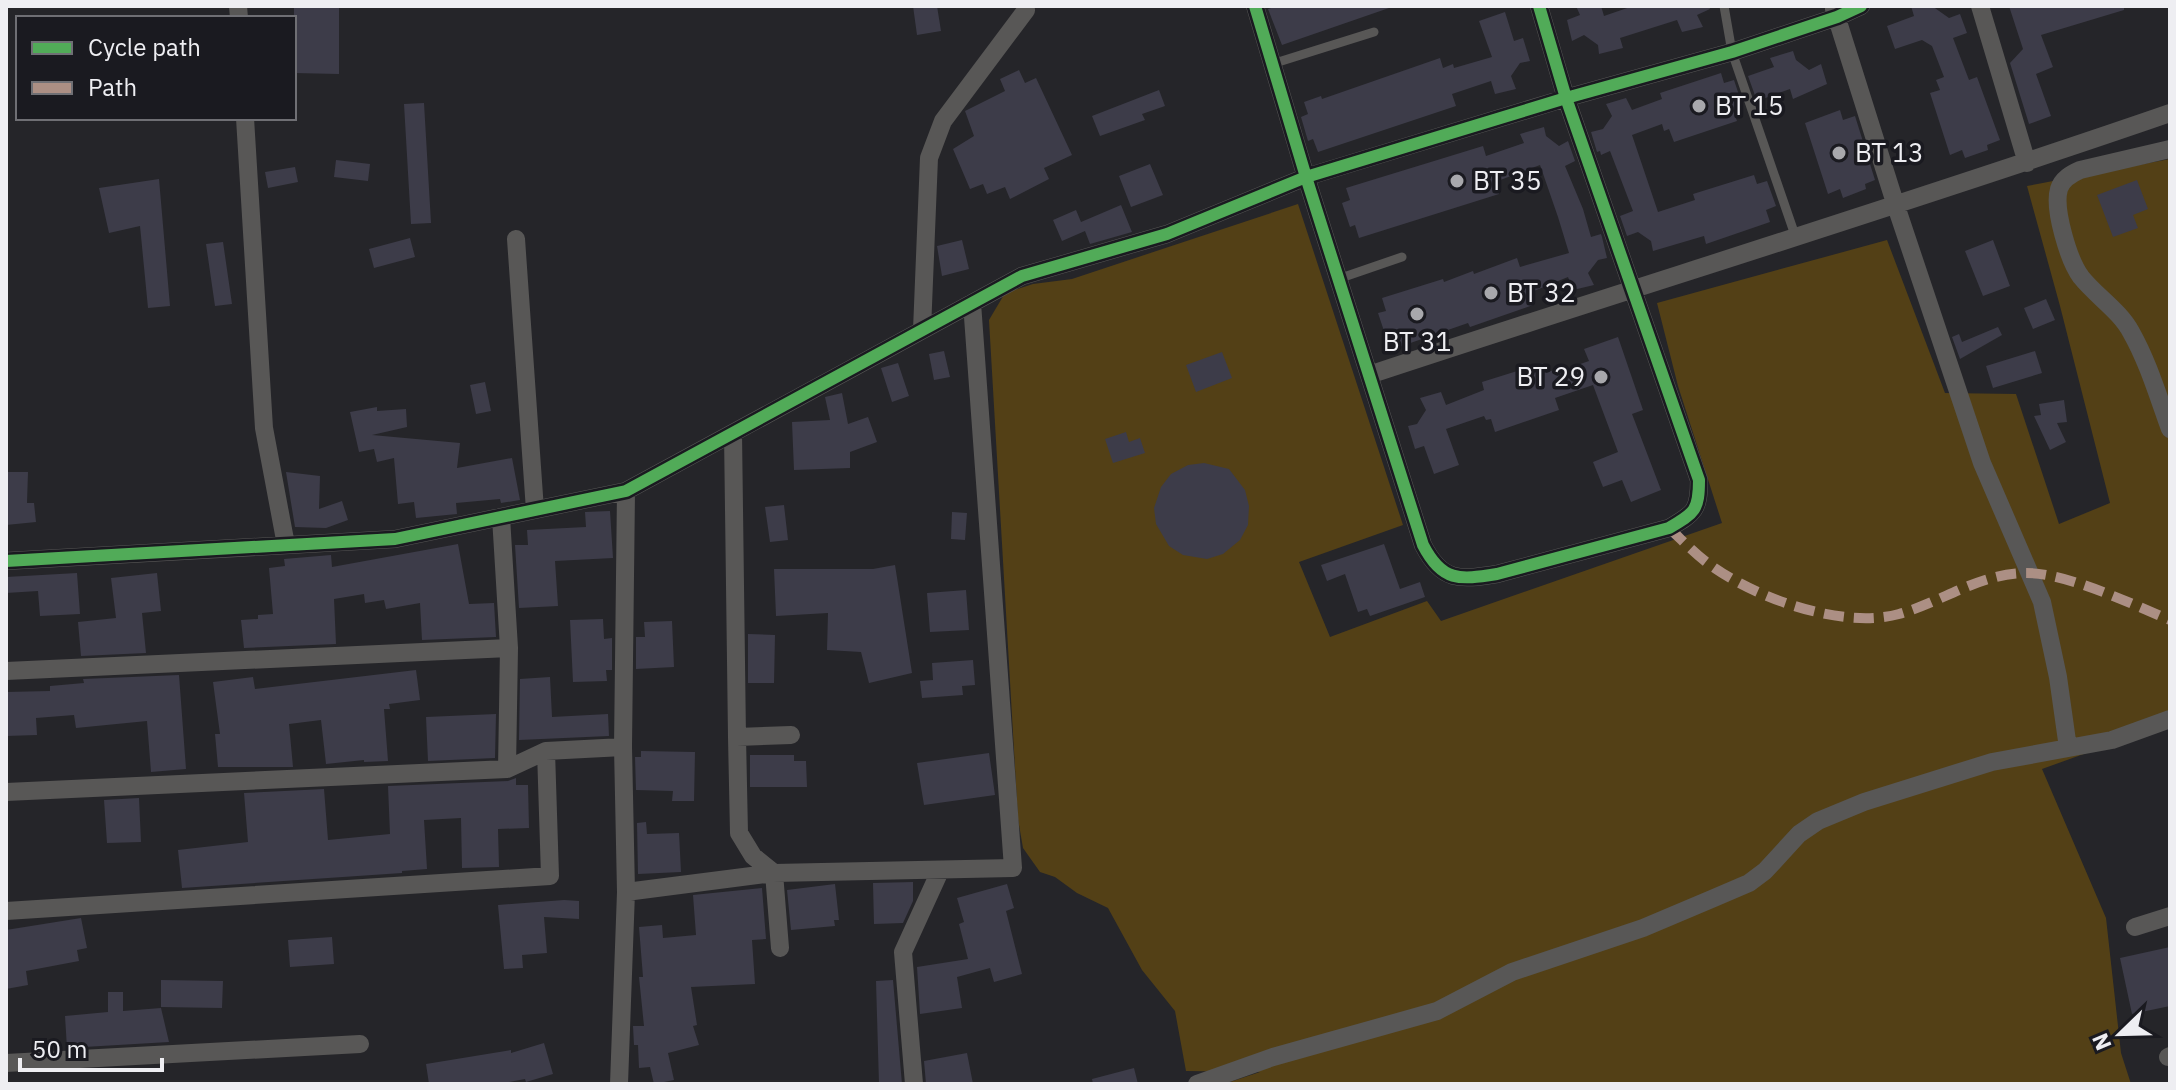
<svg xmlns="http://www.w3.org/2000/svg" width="2176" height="1090" viewBox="0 0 2176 1090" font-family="'IBM Plex Sans',sans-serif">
<rect width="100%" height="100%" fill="#252529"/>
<path fill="#534016" d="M2170 159V723L2042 769 2106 918 2121 1053 2131 1084H1224L1260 1072 1186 1071 1175 1011 1142 970 1108 908 1077 893 1055 877 1040 872 1023 848 1018 819 989 320 1005 293 1033 284 1072 279 1298 204 1403 525 1299 562 1330 637 1427 601 1441 621 1722 523 1678 386 1657 303 1887 240 1945 393 2016 394 2059 524 2110 503 2060 306 2027 186Z"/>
<path fill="#3d3c49" d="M294 6H339V74L294 73Z
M913 6H937L941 31 917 35Z
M1277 6H1388L1389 8 1282 45 1268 9Z
M1576 6H1601L1604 16 1633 6H1709L1710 9 1697 15 1703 27 1682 32 1677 20 1620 38 1623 48 1599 54 1598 45 1584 35 1572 41 1567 20 1580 15Z
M1911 6H1932L1949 18 1960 14 1967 33 1953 38 1969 80 1977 77 2000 140 1987 145 1988 150 1965 158 1962 150 1950 155 1930 93 1940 90 1936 80 1944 77 1932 46 1922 40 1895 49 1887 26 1914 16Z
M2009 6H2124V10L2041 35 2053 67 2036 74 2051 116 2029 124 2010 63 2023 49Z
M1505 12 1514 41 1523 38 1530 61 1520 63 1511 76 1516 89 1495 94 1491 81 1452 94 1456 106 1318 152 1313 139 1308 141 1301 117 1308 114 1304 102 1321 96 1322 99 1440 58 1443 68 1453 64 1454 68 1492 57 1479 21Z
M1793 51 1796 60 1809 70 1821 64 1827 84 1793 99 1790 89 1757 101 1748 76 1774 67 1770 58Z
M1019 70 1025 83 1036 78 1072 155 1044 168 1049 179 1010 199 1005 187 987 194 983 184 970 189 953 149 974 136 965 111 1005 91 1000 79Z
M1721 73 1724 83 1734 80 1743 107 1733 110 1737 121 1674 142 1669 129 1664 131 1662 124 1632 135 1658 212 1695 200 1693 194 1754 175 1757 184 1767 181 1776 206 1766 210 1770 222 1706 244 1704 236 1653 251 1651 241 1638 232 1627 236 1620 216 1633 211 1610 151 1601 155 1600 151 1597 152 1591 132 1603 129 1612 116 1606 104 1626 98 1632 110 1662 99 1660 93Z
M1159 90 1165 106 1142 114 1145 120 1100 136 1092 116Z
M424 103 431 223 411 224 404 104Z
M1840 110 1843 120 1855 116 1875 180 1865 184 1866 189 1843 198 1840 189 1828 194 1805 123Z
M1544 127 1546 136 1559 146 1568 141 1575 161 1565 166 1583 209 1591 237 1601 234 1602 237 1607 258 1598 260 1588 273 1594 285 1573 290 1568 277 1529 293 1533 305 1470 327 1468 323 1396 348 1391 335 1386 337 1378 313 1386 311 1382 298 1443 279 1444 282 1473 271 1474 274 1517 258 1520 267 1569 253 1558 217 1540 165 1495 182 1499 194 1359 238 1355 225 1350 227 1342 203 1350 200 1346 188 1483 146 1486 156 1524 143 1520 134Z
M336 160 370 164 368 181 334 177Z
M1150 164 1163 195 1131 207 1119 176Z
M295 167 298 182 268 188 265 172Z
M159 179 170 306 148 308 140 226 109 233 99 188Z
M2137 180 2148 209 2133 215 2138 228 2113 237 2097 195Z
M1121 205 1132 232 1090 244 1085 231 1062 241 1053 220 1076 210 1081 222Z
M410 238 415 257 374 268 369 249Z
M962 240 969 269 942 276 937 246Z
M1993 240 2010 286 1983 296 1965 251Z
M223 242 232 304 215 306 206 244Z
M2046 299 2055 320 2033 329 2024 308Z
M1998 327 2002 335 1960 359 1952 337 1959 334 1962 342Z
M1618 337 1643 410 1632 414 1661 490 1631 502 1622 480 1603 487 1593 462 1618 452 1593 385 1555 398 1559 410 1495 432 1491 419 1486 420 1484 416 1446 429 1459 465 1434 474 1424 446 1415 449 1408 426 1417 424 1426 410 1420 398 1441 392 1446 405 1484 390 1482 382 1543 363 1546 373 1556 369 1557 372 1589 361 1584 349Z
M944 351 950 377 934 380 929 354Z
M2035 351 2042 373 1993 388 1986 366Z
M1222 352 1232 378 1196 392 1186 365Z
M898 363 909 396 892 402 881 368Z
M485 382 491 411 476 414 470 385Z
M842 393 848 424 868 417 877 442 850 452V468L794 470 792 422 830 420 825 397Z
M2064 400 2067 422 2057 423 2066 442 2050 450 2034 416 2041 415 2039 404Z
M377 407V411L406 409 407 427 372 435 460 443 457 468 512 458 520 500 501 503 500 499 456 503 457 514 416 518 414 502 398 504 394 458 377 462 374 449 359 452 350 412Z
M1126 432 1129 442 1140 438 1145 453 1113 463 1105 439Z
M1204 463 1229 469 1245 490 1249 506 1248 525 1240 540 1223 554 1207 559 1183 555 1169 546 1156 524 1154 508 1161 487 1171 474 1188 465Z
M6 472H28L27 503H34L36 522 6 525Z
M286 472 320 476 319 509 342 501 348 520 326 528 295 527Z
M784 505 788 540 770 542 765 507Z
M610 511 613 558 555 561 558 606 519 608 515 545H528L527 530 586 527 585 512Z
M952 512 967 513 965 540 951 539Z
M458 544 469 604 494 603 496 637 422 640 420 603 386 609 384 600 365 603 364 594 334 599 336 644 244 648 241 620 258 619V615L273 614 269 568 285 566 284 559 331 555 332 567Z
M1384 544 1400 589 1420 582 1425 597 1370 616 1367 609 1358 612 1345 574 1327 581 1321 565Z
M895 565 912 673 869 683 861 652 827 650 828 613 776 616 774 569H873Z
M77 573 80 614 40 616 38 591 6 593V577Z
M157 573 161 611 142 613 146 653 81 656 78 622 116 618 111 578Z
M966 590 969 630 930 632 927 593Z
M603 619 604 639 612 638V670H606L607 681 573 682 570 620Z
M672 621 674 667 636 669V637H645L644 622Z
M748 634 775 635 774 683H748Z
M973 660 975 685 962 686 963 695 922 698 920 681 933 680 932 663Z
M416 670 420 700 389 704 390 709H384L388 761 364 762V760L326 764 321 720 289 724 293 767H218L215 734H220L213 682 253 677 255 689Z
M179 675 186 769 151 772 147 721 76 728 74 715 36 718 37 735 6 736V692L50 691V686L84 683 83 679Z
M550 677 552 717 608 714 609 736 519 740 520 679Z
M496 714 495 758 428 761 426 717Z
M641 751 695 752 694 801H672L673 791 636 790 635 757H641Z
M989 753 995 795 924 805 917 763Z
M750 755H794V761H806L807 787H750Z
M516 778V785H528L529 828 498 829 499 867 462 868 461 818 424 820 427 869 402 871V873L182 888 178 850 248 842 244 793 324 789 328 840 390 834 388 786 508 781Z
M139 798 141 842 107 843 104 800Z
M646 822 647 834 679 833 681 872 638 874 637 823Z
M913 882V901L903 923 874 924 873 883Z
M835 884 839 920H834L835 926 791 930 787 890Z
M1007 884 1014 908 1006 911 1022 974 994 982 990 968 957 977 962 1008 920 1014 917 967 968 959 959 924 964 922 957 898Z
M762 888 766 939 752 940 755 984 691 987 697 1025 693 1026 699 1045 668 1053 674 1080 654 1084 650 1067 639 1068 638 1045H634L633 1026H644L639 977H643L639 927 662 925 663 938 696 935 693 895Z
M564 900 579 901V919L544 917 547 953 522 955 523 968 504 969 498 905Z
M81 918 87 948 77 950 79 961 26 971 28 985 6 989V930Z
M332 937 334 964 290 967 288 940Z
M2170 947V1006L2132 1014 2120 958Z
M161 980 223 981 222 1008 161 1007Z
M893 980 902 1084H879L876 981Z
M108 992H123V1011L161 1008 169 1042 67 1048 65 1016 108 1012Z
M544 1043 553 1074 526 1082 525 1079 499 1084H429L426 1064 511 1050V1053Z
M967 1053 973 1084H926L924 1061Z
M1134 1068 1138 1084H1093L1092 1079Z"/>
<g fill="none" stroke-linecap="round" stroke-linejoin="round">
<path stroke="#585756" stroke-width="9" d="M1724 6 1732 52 1796 238
M1272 64 1374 32
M1338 279 1402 257"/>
<path stroke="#585756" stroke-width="18" d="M238 6 239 18
M1255 6 1306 177 1423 545C1442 582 1459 580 1497 574L1669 528C1695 513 1699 510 1699 480L1566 98 1539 6
M1980 6 2027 163
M1834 9 1896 206 1982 463 2042 602 2058 677 2068 748
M245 118 264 428 286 545
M2170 149 2080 170C2071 174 2062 179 2059 189 2053 209 2069 261 2081 277 2096 296 2120 311 2131 332 2148 362 2158 396 2170 429
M516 239 535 510
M922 330 929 158 943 121 1026 10 1025 6
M1369 375C1635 287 1904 205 2170 113
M733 433 737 737 791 735
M501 517 509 648
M6 561 395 539 626 491 1022 276 1167 234 1306 177 1566 98 1732 52 1837 17 1861 6
M6 671 509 648 507 769
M737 737 739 833 753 856 774 873 780 948
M623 747 626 892
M6 792 507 769 546 751 623 747 626 491
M6 911 550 876 546 751
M2135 927 2170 916
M2168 1057 2170 1056
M6 1063 360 1044
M619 1084 626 892 774 873 1013 868 972 303
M914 1084 903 952 940 871
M1197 1084 1273 1057 1437 1011 1512 972 1643 928 1714 898 1749 883 1765 871 1799 834 1818 821 1864 802 1992 762 2112 740 2170 719"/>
<path stroke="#ac8f84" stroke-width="10" stroke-dasharray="20 10" stroke-linecap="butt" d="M1669 528C1681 539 1692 551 1705 561 1751 597 1842 630 1899 614 1942 602 1980 573 2026 573 2067 573 2132 604 2170 620"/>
<defs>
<path id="cycleway" d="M1255 6 1306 177 1423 545C1442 582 1459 580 1497 574L1669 528C1695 513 1699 510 1699 480L1566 98 1539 6
M6 561 395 539 626 491 1022 276 1167 234 1306 177 1566 98 1732 52 1837 17 1861 6"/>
</defs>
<use href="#cycleway" stroke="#1a1a20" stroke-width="17"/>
<use href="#cycleway" stroke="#51ab58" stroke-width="12"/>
</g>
<g fill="#a8a8ac" stroke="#1a1a20" stroke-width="3">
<circle cx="1699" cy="106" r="8"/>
<circle cx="1839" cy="153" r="8"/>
<circle cx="1457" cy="181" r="8"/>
<circle cx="1491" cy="293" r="8"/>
<circle cx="1417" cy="314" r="8"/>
<circle cx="1601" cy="377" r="8"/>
</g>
<g text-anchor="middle" stroke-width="7" stroke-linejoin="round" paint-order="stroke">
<g font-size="26" fill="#eeeef2" stroke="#1a1a20" text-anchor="start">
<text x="1715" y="115">BT 15</text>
<text x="1855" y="162">BT 13</text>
<text x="1473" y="190">BT 35</text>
<text x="1507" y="302">BT 32</text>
<text x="1417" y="351" text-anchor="middle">BT 31</text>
<text x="1585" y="386" text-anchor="end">BT 29</text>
</g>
</g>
<rect width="2176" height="1090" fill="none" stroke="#eeeef2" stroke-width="16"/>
<rect x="16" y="16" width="280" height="104" fill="#1a1a20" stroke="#6f6f74" stroke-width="2"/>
<rect x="32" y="42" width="40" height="12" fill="#51ab58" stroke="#6f6f74" stroke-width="2"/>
<text x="88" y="56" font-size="24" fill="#eeeef2">Cycle path</text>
<rect x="32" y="82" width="40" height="12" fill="#ac8f84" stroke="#6f6f74" stroke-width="2"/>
<text x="88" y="96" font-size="24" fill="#eeeef2">Path</text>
<g transform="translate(2120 1034) rotate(247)" stroke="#1a1a20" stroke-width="6" paint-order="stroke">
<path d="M0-6L14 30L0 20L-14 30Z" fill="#eeeef2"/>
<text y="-12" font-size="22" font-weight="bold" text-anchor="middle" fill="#eeeef2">N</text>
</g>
<path d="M20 1058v12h142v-12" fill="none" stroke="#eeeef2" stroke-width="4"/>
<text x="32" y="1058" font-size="24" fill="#eeeef2" stroke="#1a1a20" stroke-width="6" paint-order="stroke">50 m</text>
</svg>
